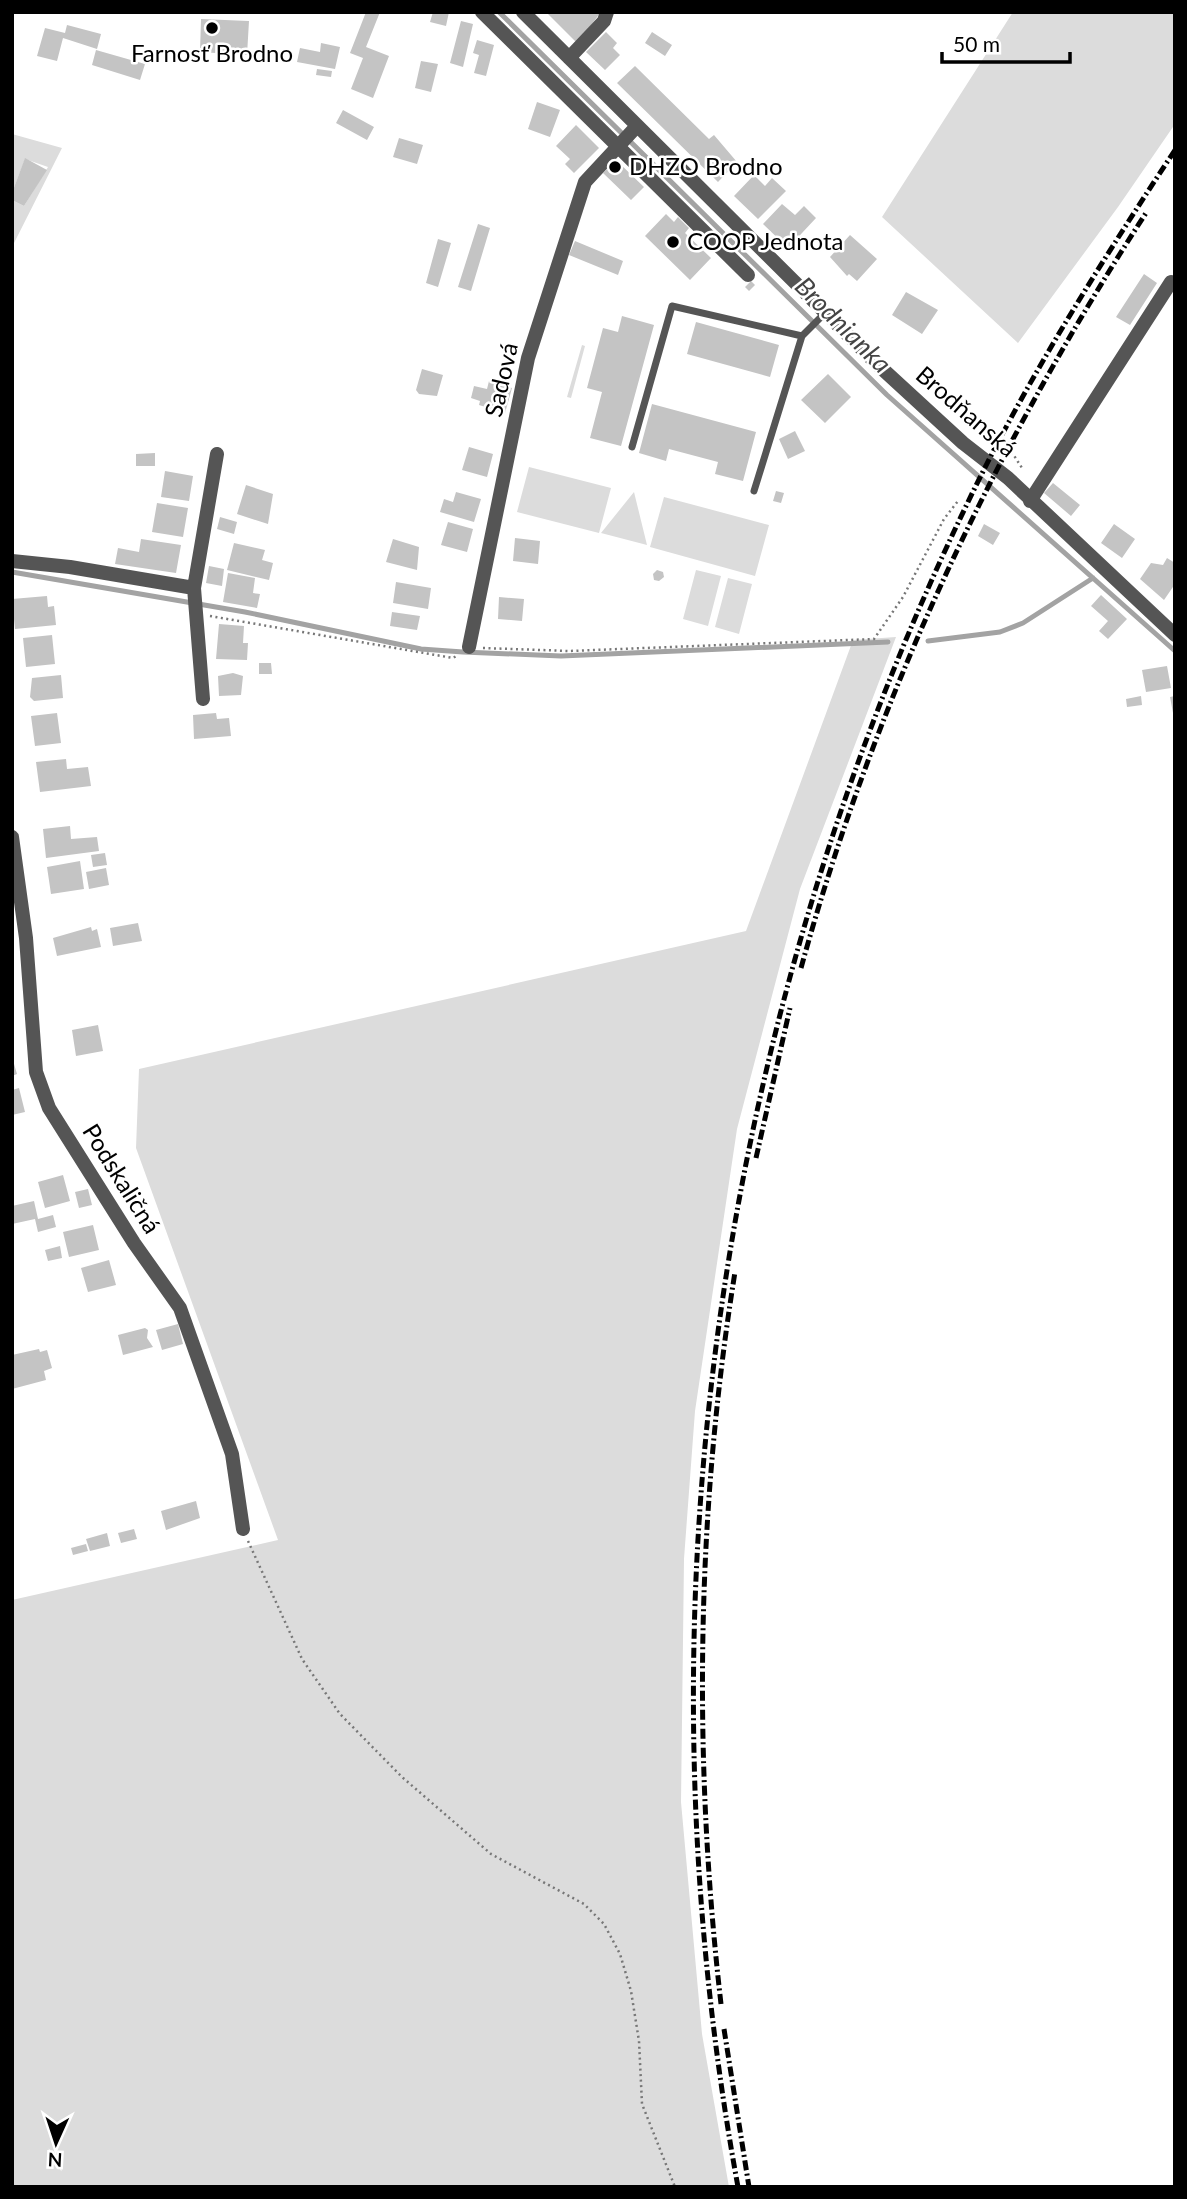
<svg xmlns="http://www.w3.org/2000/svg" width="1187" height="2199" viewBox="0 0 1187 2199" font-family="Lato,sans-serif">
<rect width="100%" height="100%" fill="#fff"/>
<path fill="#dcdcdc" d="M1013 12H1175V124L1118 207 1018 343 882 217Z
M12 134 62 148 12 247V200L24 206 48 167 25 159 12 193Z
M582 345 585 346 571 398 567 397Z
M529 467 611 488 599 533 517 512Z
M634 492 647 545 601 533Z
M664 497 769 525 755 576 650 547Z
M696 570 721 576 708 626 683 619Z
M728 578 752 584 739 634 715 627Z
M896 637 800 889 737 1129 695 1411 684 1559 681 1802 702 2034 729 2187H12V1600L278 1540 136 1148 139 1069 746 931 853 640Z"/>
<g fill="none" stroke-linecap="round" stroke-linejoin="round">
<path stroke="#a3a3a3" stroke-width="5" d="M499 12 887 395 1175 651
M12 572 245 612 421 649 463 652 561 656 888 642
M928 641 1000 632 1023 623 1093 578"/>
</g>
<path fill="#c4c4c4" d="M366 12H380L366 47 389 56 373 98 351 89 363 58 350 53Z
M433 12H449L446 26 430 22Z
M546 12 577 13 601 12 577 43Z
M201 19 249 21 247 55 200 52Z
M461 21 473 24 463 67 450 63Z
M67 25 101 34 97 49 63 38 57 61 37 56 45 28 65 33Z
M606 32 617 43 613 48 620 55 605 70 586 52Z
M652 32 672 45 665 56 645 43Z
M477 40 494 45 486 76 474 73 479 55 473 53Z
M321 43 340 47 335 69 297 62 300 48 320 52Z
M96 50 145 64 140 80 92 65Z
M421 61 438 64 431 92 415 88Z
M635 66 709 139 714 135 737 162 718 182 617 83Z
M317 69 332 71 331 77 316 75Z
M537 102 560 110 550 137 528 129Z
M343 110 374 127 367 140 336 123Z
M576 125 599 148 574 173 565 164 570 159 556 146Z
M399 138 423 145 417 164 393 157Z
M25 158 47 170 24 206 12 200V193Z
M616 160 644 187 631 200 603 173Z
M754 175 765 186 772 178 786 191 758 219 734 196Z
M782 204 795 215 804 206 816 218 788 248 763 224Z
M666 214 674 222 678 217 689 228 685 233 711 258 690 280 645 236Z
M478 224 490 228 471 291 458 287Z
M850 235 877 259 857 281 849 274 847 276 830 257Z
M438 239 451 243 438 287 426 283Z
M575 241 623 261 618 275 569 255Z
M1144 274 1157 283 1130 325 1116 317Z
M751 281 755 285 749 291 745 287Z
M906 292 938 310 922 334 892 315Z
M622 316 654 325 621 446 590 438 602 392 587 388 603 328 618 332Z
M696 322 779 345 770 377 687 354Z
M422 369 443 375 437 396 419 394 416 390Z
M828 374 851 397 825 423 801 400Z
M489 381 512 388 505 413 479 405 480 401 471 398 474 386 487 389Z
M652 404 756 432 743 481 715 474 718 462 669 449 666 461 639 453Z
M795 431 805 451 788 459 779 439Z
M469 447 493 454 487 477 462 470Z
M155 453V466H136V454Z
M165 471 193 476 189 501 161 497Z
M1053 483 1080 505 1071 516 1044 493Z
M246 485 273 494 268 524 237 514Z
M776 491 784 493 781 503 773 501Z
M456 492 481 499 474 522 440 512 444 499 453 502Z
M157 503 188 508 183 537 152 532Z
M220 517 237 522 234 534 217 529Z
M448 522 473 529 467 552 441 545Z
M984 524 1000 533 993 545 978 536Z
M1114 524 1135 539 1122 558 1101 543Z
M515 538 540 541 538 564 513 561Z
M141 539 181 545 176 573 115 564 118 548 139 552Z
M393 539 419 547 417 570 386 562Z
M234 543 265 550 262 560 273 563 269 580 227 570Z
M1167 558 1175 563V584L1164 600 1140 579 1151 563 1163 565Z
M209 566 224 569 222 586 206 583Z
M657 570 663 572 664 577 659 581 654 580 653 574Z
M228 573 255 578 253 593 260 594 257 608 223 602Z
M396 582 431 588 428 609 393 603Z
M1101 595 1127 619 1108 639 1099 631 1108 621 1091 606Z
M47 596 48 607 54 606 56 625 15 629 12 599Z
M499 597 524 599 522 621 498 619Z
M392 612 420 616 417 630 390 626Z
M219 624 244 626 243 643H248L247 660 216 659Z
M52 635 55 664 26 667 23 638Z
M259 663H271L272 674H259Z
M1167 666 1171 688 1146 692 1142 670Z
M233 673 243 676 241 695 219 696 218 676Z
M61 675 63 698 34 701 30 697 32 678Z
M1141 696 1142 705 1127 707 1126 699Z
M1175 696V713H1173L1170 697Z
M57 713 61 743 35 746 31 716Z
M216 713 217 719 229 718 231 736 194 739 193 715Z
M66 759 67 769 88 767 91 786 40 792 36 762Z
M70 826 71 839 97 837 99 851 46 858 43 829Z
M105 853 107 865 93 867 91 855Z
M80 861 84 889 51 894 47 867Z
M106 868 109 885 89 889 86 872Z
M138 923 142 941 113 946 110 928Z
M91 927 92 931 97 929 101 947 57 956 53 938Z
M98 1025 103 1051 76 1056 72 1030Z
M12 1057 17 1074 12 1076Z
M19 1088 25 1112 12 1115V1090Z
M63 1175 70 1201 45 1208 38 1182Z
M88 1189 92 1205 79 1208 75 1192Z
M34 1201 38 1219 53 1215 56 1227 38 1232 35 1219 12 1224V1206Z
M93 1225 99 1250 69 1257 63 1232Z
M60 1246 62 1258 48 1261 45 1250Z
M109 1260 116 1285 88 1292 81 1268Z
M178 1324 183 1344 162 1350 156 1330Z
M145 1328 148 1330 147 1338 153 1347 123 1355 118 1335Z
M39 1349 40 1352 47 1350 52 1368 44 1371 46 1380 12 1389V1355Z
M196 1501 200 1518 166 1530 161 1511Z
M134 1529 137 1539 121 1543 118 1533Z
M107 1533 110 1546 90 1551 86 1539Z
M86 1544 88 1551 73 1555 71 1548Z"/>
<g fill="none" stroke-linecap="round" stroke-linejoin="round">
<path stroke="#777" stroke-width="2.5" stroke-dasharray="2 3.5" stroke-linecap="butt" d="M991 443 1013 454 1022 468
M210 616 453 658 458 655
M483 648 569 651 874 639 903 597 944 519 958 501
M248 1541 302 1659 340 1714 402 1777 491 1854 584 1904 604 1924 620 1954 631 1991 639 2041 642 2104 675 2187"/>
<path stroke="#555" stroke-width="7" d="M632 447 672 306 802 336
M754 491 802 336 825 313"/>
<path stroke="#555" stroke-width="14" d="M482 12 748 275
M523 12 877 364 963 443 1008 478 1175 635
M569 58 604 21 607 12
M1030 501 1171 282
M12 561 70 567 194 588
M469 647 528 358 585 182 637 126
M203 699 194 588 217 454
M12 837 26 938 36 1072 49 1108 134 1243 180 1308 232 1454 243 1529"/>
<path stroke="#000" stroke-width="5" stroke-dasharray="10 3.5 2 3.5" stroke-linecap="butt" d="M801 968C875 699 995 446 1146 213
M756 1158 790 1008
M721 2004C693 1761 696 1514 735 1272
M724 2029 749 2187
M738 2187C633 1615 715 1025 968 502 1027 379 1100 264 1175 150"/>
</g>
<g fill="#000" stroke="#fff" stroke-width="2.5">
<circle cx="212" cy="28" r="7"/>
<circle cx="615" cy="167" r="7"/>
<circle cx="673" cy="242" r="7"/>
</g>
<g text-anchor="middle" stroke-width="5" stroke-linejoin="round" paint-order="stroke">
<g font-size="24" fill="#000" stroke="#fff" text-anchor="start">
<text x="212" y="62" text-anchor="middle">Farnosť Brodno</text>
<text x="629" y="175">DHZO Brodno</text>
<text x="687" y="250">COOP Jednota</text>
</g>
<g font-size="24" fill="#000" stroke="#fff">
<text transform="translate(502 380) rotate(-77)" y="8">Sadová</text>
<text transform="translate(966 412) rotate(41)" y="8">Brodňanská</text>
<text transform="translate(121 1179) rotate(58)" y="8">Podskaličná</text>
</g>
<g font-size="26" font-style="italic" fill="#444" stroke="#fff">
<text transform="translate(843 325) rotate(45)" y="9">Brodnianka</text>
</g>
</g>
<rect width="1187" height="2199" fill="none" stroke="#000000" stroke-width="28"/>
<g transform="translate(56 2143) rotate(183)" stroke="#ffffff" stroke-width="5" paint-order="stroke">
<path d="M0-5L12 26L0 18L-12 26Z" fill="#000000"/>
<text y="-10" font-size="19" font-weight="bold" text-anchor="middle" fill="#000000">N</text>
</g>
<path d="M942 52v10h128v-10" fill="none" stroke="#000000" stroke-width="3.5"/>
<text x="953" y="52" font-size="21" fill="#000000" stroke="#ffffff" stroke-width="5" paint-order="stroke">50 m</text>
</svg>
